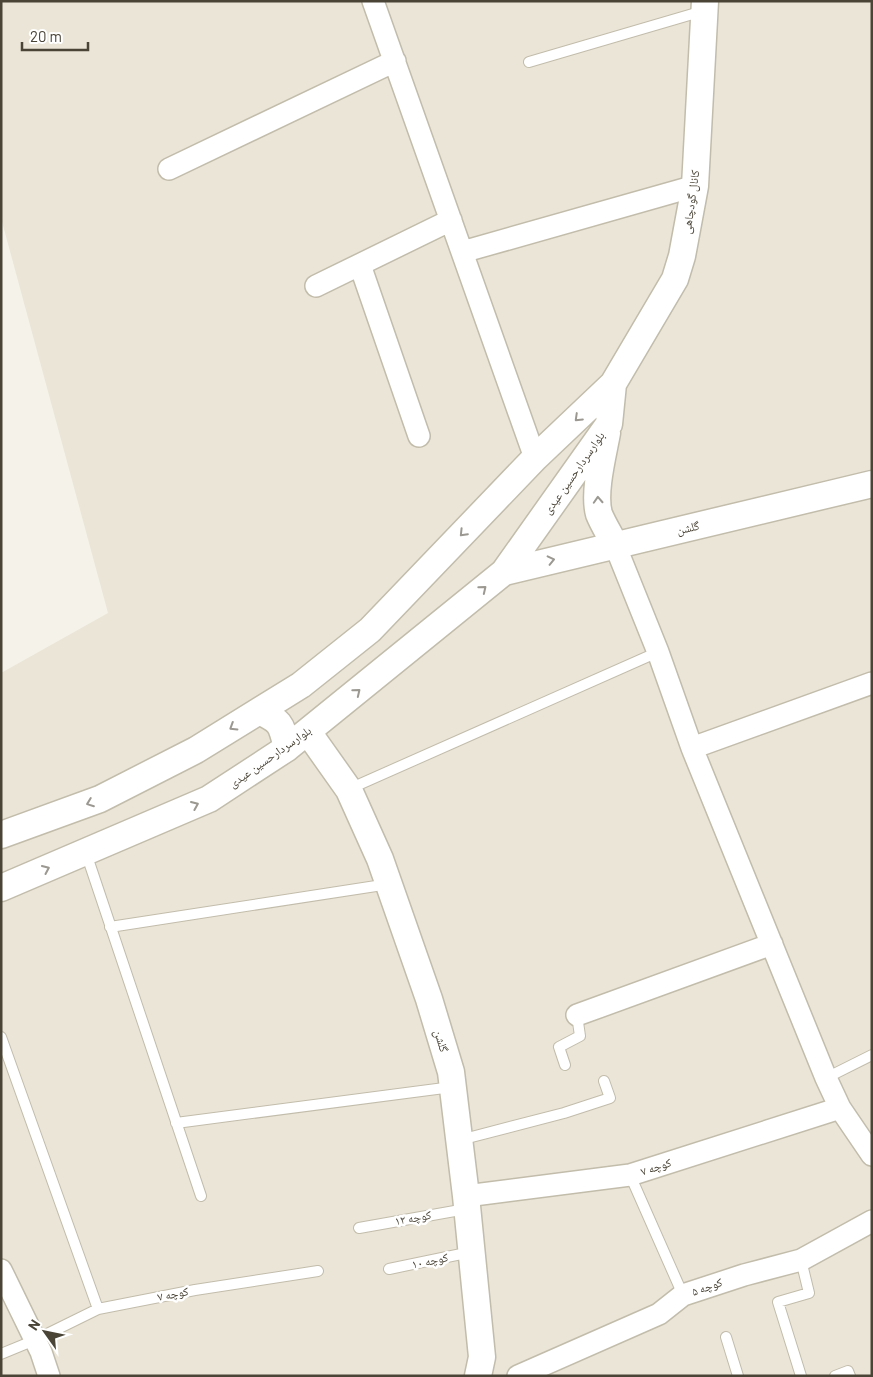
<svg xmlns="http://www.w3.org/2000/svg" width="873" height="1377" viewBox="0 0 873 1377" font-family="Barlow,'Noto Naskh Arabic',sans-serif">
<rect width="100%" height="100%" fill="#f5f3e9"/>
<path fill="#eae5d7" d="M1 1H872V1376H1V673L108 613 1 218Z"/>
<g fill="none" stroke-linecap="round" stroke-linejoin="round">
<defs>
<path id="service" d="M529 62 703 11
M349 789 658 652
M86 853 201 1196
M110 927 389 884
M1 1037 98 1309
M565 1065 559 1047 580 1036 577 1015
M826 1078 872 1055
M176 1123 452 1087
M460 1140 564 1113 610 1098 604 1081
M630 1175 683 1295
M359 1228 466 1209
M801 1260 809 1293 778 1302 801 1376
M389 1269 471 1252
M726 1337 738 1376
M1 1354 35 1340 98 1309 195 1290 318 1271
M835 1376 848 1371 850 1376"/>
<path id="minor" d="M373 1 535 458
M169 169 395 61
M462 252 695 186
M360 265 419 436
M316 286 451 220
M615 545 658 652 692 748 826 1078 840 1108 872 1155
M692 748 872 683
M577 1015 772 944
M466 1196 630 1175 840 1108
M1 1270 41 1352 49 1376
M518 1376 659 1314 683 1295 744 1275 801 1260 872 1221"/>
<path id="tertiary" d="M607 433C603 455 593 493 599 514 603 524 610 535 615 545
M504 572 872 484
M259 711C282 722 281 724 287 748
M308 732 349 790 380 859 429 999 451 1072 466 1196 482 1357 478 1376
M1 835 100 799 196 750 301 685 370 630 535 458 613 384 675 279 682 256 695 186 705 1
M1 888 209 799 287 748 504 572 609 424 613 384"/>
</defs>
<use href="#service" stroke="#c2bcab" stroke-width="12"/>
<use href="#minor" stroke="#c2bcab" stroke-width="24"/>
<use href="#tertiary" stroke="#c2bcab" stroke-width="29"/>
<use href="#service" stroke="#fff" stroke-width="10"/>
<use href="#minor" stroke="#fff" stroke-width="21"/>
<use href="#tertiary" stroke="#fff" stroke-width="26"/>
</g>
<defs><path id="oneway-chevron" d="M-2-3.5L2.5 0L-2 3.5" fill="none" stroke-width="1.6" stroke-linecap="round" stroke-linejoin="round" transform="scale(1.25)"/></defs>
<g stroke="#9b9891">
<use href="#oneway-chevron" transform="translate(578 418) rotate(136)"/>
<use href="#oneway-chevron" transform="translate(598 500) rotate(-93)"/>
<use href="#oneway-chevron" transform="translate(463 533) rotate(134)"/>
<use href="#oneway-chevron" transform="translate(551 560) rotate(-13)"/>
<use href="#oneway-chevron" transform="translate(483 589) rotate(-39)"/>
<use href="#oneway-chevron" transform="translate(357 692) rotate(-39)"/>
<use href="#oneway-chevron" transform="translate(233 727) rotate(148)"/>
<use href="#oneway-chevron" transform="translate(90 803) rotate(159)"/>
<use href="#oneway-chevron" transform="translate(195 805) rotate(-23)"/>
<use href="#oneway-chevron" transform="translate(46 869) rotate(-24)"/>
</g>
<g text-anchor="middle" stroke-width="5" stroke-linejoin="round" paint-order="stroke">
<g font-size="12" fill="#4a4437" stroke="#fff">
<text transform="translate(691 202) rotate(-82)" y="4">کانال گودچاهی</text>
<text transform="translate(574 473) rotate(-55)" y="4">بلوارسردارحسین عیدی</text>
<text transform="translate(688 528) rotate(-13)" y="4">گلشن</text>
<text transform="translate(270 757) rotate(-35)" y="4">بلوارسردارحسین عیدی</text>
<text transform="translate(441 1041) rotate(73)" y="4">گلشن</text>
<text transform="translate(656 1167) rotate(-18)" y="4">کوچه ۷</text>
<text transform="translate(413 1218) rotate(-10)" y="4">کوچه ۱۲</text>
<text transform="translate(430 1261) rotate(-12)" y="4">کوچه ۱۰</text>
<text transform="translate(707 1287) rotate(-19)" y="4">کوچه ۵</text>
<text transform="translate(173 1294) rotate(-11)" y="4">کوچه ۷</text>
</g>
</g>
<rect width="873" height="1377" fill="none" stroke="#4a4437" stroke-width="5"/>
<g transform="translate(45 1332) rotate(303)" stroke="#ffffff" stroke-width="4" paint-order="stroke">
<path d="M0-4L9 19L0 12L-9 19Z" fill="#4a4437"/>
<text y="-8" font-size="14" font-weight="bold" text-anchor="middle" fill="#4a4437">N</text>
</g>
<path d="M22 42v8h66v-8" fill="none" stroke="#4a4437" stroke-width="2.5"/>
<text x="30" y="42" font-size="15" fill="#4a4437" stroke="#ffffff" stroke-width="4" paint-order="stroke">20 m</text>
</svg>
